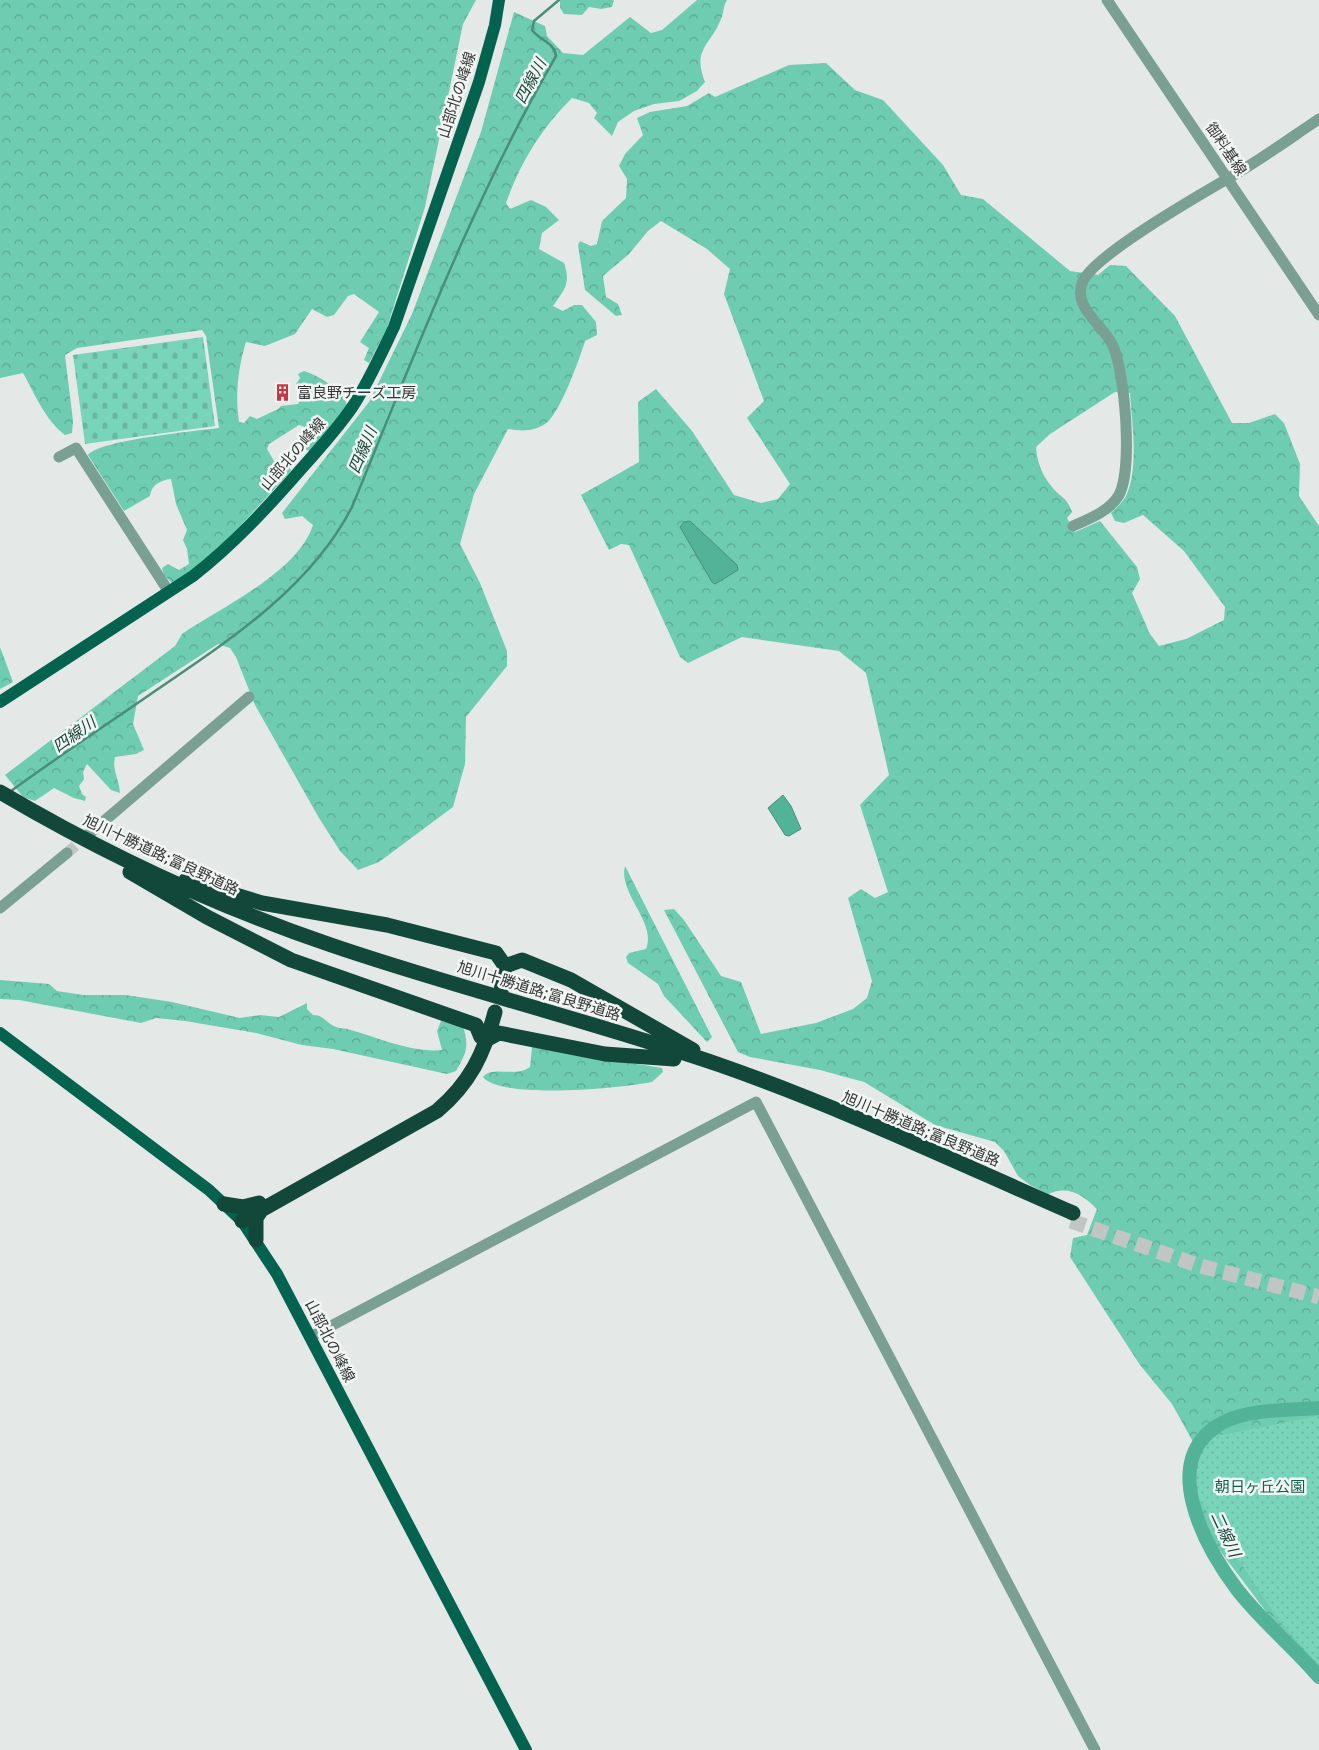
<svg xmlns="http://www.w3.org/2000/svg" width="1319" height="1750" viewBox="0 0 1319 1750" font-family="'Golos Text','Noto Sans JP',sans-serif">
<defs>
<pattern id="forest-crowns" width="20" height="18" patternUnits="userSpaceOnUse" patternTransform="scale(1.25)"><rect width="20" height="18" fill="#6ecdb1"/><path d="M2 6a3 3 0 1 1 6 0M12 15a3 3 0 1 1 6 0" fill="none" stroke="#5ba791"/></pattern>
<pattern id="cemetery-stones" width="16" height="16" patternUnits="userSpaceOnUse" patternTransform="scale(1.25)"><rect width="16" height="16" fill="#79d5b9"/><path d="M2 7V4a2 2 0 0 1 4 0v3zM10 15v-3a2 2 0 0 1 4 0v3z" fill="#69b7a0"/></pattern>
<pattern id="park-dots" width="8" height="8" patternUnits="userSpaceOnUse" patternTransform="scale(1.25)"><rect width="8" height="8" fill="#79d5b9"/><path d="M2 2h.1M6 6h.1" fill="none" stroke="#69b7a0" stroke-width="1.8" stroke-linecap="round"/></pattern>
</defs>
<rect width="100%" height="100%" fill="#e4e9e7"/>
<path fill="url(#forest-crowns)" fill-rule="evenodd" d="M0 0H476L463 24 425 207 387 328 369 363 364 360 369 348 360 342 379 312 354 294 348 296 334 315 327 317 312 309 295 334 265 346 246 342C238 368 235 395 239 422L244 423 250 416 257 419 278 409 281 406 298 404 304 394 296 384 300 378 298 374 304 371C318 375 344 391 347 405L310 451 304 449 299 442 307 432 305 427 299 425 269 444 267 449 274 461 289 466 291 471 217 551 173 584 164 575 162 568 168 564 179 570 189 564 187 549 183 540 187 530 176 504 171 479C161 480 151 485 150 496L124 511 88 455C99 440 196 431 219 428L206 336 202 330 77 348 65 355 73 421 72 433 65 435C45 420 35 394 23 373L0 378Z
M560 0H614L612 7 601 9 589 7 582 15 564 14 560 8Z
M697 0H727C723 6 724 13 721 19 710 47 692 48 705 82L697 91 679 101 654 104 634 111 618 122 612 136 594 118 597 113 589 103 572 98C542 127 520 163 506 203L510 209 531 200 546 207 559 220 542 233 539 249 564 263C571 283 565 289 553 306L563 311 574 305H582L596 322 597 335 585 341C580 358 559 416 545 424 532 432 522 431 508 429L474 494 460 544 480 583 507 651V666L466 717 465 764 453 807 379 862 358 870 340 851 319 818 255 705 236 657 230 648 218 644 138 696 133 724 144 750 136 754 115 757C112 771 119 778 120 793L111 790 87 764 83 772 84 779 79 786 82 794 86 797 85 801 74 798 54 788 35 801 23 797 5 775 175 646 182 634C222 607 298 572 313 525L302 516 285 519 282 513 369 402 412 314 481 132 514 12 545 26 547 36 563 53 583 55 630 17 651 33 662 30Z
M826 63 855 90 883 100 943 165 961 195 983 199 1070 271 1098 275 1110 265 1126 266 1175 316 1232 423H1249L1275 414 1284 423 1300 464 1299 496 1319 526V1671L1280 1630 1215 1544 1197 1500 1192 1440 1172 1404 1140 1365 1070 1257 1073 1238 1087 1235 1097 1209C1082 1194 1068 1185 1048 1194L1030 1185 1018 1176 1004 1151 995 1142 935 1125 864 1082 820 1070 750 1057 738 1052 664 910 674 909 684 920 721 976 741 982 761 1034 816 1023 853 1009 867 998 872 981 848 898 861 889 875 898 888 892 860 805 889 775 866 673 839 651 742 637 688 663 680 657 629 545 621 544 609 550 581 495 639 462 638 402 656 389 692 431 734 495 761 503 778 499 790 484 747 418 764 401 724 294 730 269 707 249 661 221 648 231 629 254 603 276 606 297 618 304 622 315 616 316 585 290 578 245 580 241 591 246 597 244 602 221 626 198 627 179 619 166 625 154 643 135 637 118 650 112 687 106 709 93 715 97 789 65ZM1115 392 1130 393C1132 423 1139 469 1126 496 1123 502 1116 508 1111 513L1115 521 1124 523 1143 515 1184 551 1225 607 1224 620 1186 639 1159 646 1150 634 1132 593 1140 579 1137 567 1100 521 1075 532 1067 518 1072 512C1067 497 1061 498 1052 487 1042 475 1037 462 1036 447L1050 434Z
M0 647 13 682 0 689Z
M625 866 712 1037 707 1042 664 996 658 984 628 963 626 957 629 953 646 949C657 922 618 894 625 866Z
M0 980 49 984 57 991 83 995H126L172 1002 240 1018 260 1015 279 1017 307 1003V1009L313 1015C324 1015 326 1023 336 1027 341 1029 346 1028 351 1030 380 1038 411 1053 442 1050L437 1031 441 1021 463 1026C469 1046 467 1052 456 1071L447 1074 333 1049 302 1045 256 1033 185 1021 156 1018 141 1023 19 1000 0 999Z
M532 1047 662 1068 663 1072 652 1082C622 1088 502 1100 483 1077 492 1065 516 1078 530 1067Z"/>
<path fill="url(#cemetery-stones)" d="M203 337 215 426 85 444 73 355Z"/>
<path fill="url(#park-dots)" d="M1319 1416V1665L1280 1622 1215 1525 1194 1490 1197 1456 1216 1436Z"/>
<path fill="#53b398" stroke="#4a8e7a" d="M690 521 737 565 738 570 715 584 712 582 680 527 684 522Z
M783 795 791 806 801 829 789 836 785 835 768 808Z"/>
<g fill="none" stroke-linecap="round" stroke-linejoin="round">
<path stroke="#4a8e7a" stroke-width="2.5" d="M11 791C59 756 109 723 158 689 231 639 311 587 352 507 415 354 473 199 556 56 555 43 539 40 532 30L534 21 559 0"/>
<path stroke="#53b398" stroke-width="14" d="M1319 1408C1291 1410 1247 1409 1222 1423 1157 1458 1204 1545 1236 1588 1260 1620 1293 1646 1319 1677"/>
<path stroke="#c1c5c3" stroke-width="11" stroke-dasharray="11 5.5" stroke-linecap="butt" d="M67 853 88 835"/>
<path stroke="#c1c5c3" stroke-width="15" stroke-dasharray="15 8" stroke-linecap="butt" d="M1071 1221 1197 1265 1319 1297"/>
<path stroke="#7aa093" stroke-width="11" d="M1107 0 1319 315
M59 457 76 448 169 592
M1073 526C1089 519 1110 511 1119 495 1133 469 1125 373 1113 346 1104 325 1071 307 1083 281 1096 254 1198 196 1227 179 1259 161 1289 139 1319 119
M89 834 249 697
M0 908 67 853
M310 1337 756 1102 1095 1750"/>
<path stroke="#03634f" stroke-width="12" d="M0 702 193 576C234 544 268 507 302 468 320 448 338 428 353 406 369 381 381 354 394 327L479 82 495 25 499 0
M0 1033 209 1190 242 1221 277 1274 526 1750"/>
<path stroke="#12483a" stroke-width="15" d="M0 792C105 854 216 906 331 945 460 989 592 1021 720 1065 840 1107 956 1162 1073 1213
M130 872 207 917 291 960 476 1025 481 1037
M186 880 262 903 387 925 496 953 505 966 501 991
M502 973 505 966 522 960 571 980 693 1050
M488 1039 499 1033 605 1054 674 1059
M224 1204 243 1207 259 1203
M242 1221 437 1111C470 1083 484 1054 495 1012
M256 1240V1218L262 1209"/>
</g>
<defs>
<symbol id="building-bare" viewBox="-9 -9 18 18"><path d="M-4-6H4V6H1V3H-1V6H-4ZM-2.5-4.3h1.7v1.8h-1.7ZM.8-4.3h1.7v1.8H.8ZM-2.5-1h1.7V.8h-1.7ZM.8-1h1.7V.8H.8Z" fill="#c7373f" stroke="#f1f6f4" stroke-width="2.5" paint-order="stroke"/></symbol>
</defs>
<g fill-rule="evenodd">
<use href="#building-bare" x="270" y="380" width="25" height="25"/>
</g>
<g text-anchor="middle" stroke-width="5" stroke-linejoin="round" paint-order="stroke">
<g font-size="15" fill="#343635" stroke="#f1f6f4">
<text transform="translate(457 95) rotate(-72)" y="5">山部北の峰線</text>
<text transform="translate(1226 149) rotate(56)" y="5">御料基線</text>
<text transform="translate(293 454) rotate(-49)" y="5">山部北の峰線</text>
<text transform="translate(161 855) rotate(25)" y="5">旭川十勝道路;富良野道路</text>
<text transform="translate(539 991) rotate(17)" y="5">旭川十勝道路;富良野道路</text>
<text transform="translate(921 1129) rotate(23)" y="5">旭川十勝道路;富良野道路</text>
<text transform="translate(330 1341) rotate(63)" y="5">山部北の峰線</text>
</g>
<g font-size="15" fill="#343635" stroke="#f1f6f4" text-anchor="start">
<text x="297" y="398">富良野チーズ工房</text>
</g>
<g font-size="15" fill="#105f4c" stroke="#f1f6f4">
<text x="1260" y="1492">朝日ヶ丘公園</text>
</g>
<g font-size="16" font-style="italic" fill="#1d473b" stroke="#f1f6f4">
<text transform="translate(530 81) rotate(-62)" y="6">四線川</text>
<text transform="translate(362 450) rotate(-67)" y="6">四線川</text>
<text transform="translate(74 734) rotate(-35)" y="6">四線川</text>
<text transform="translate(1226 1534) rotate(65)" y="6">二線川</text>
</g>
</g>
</svg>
